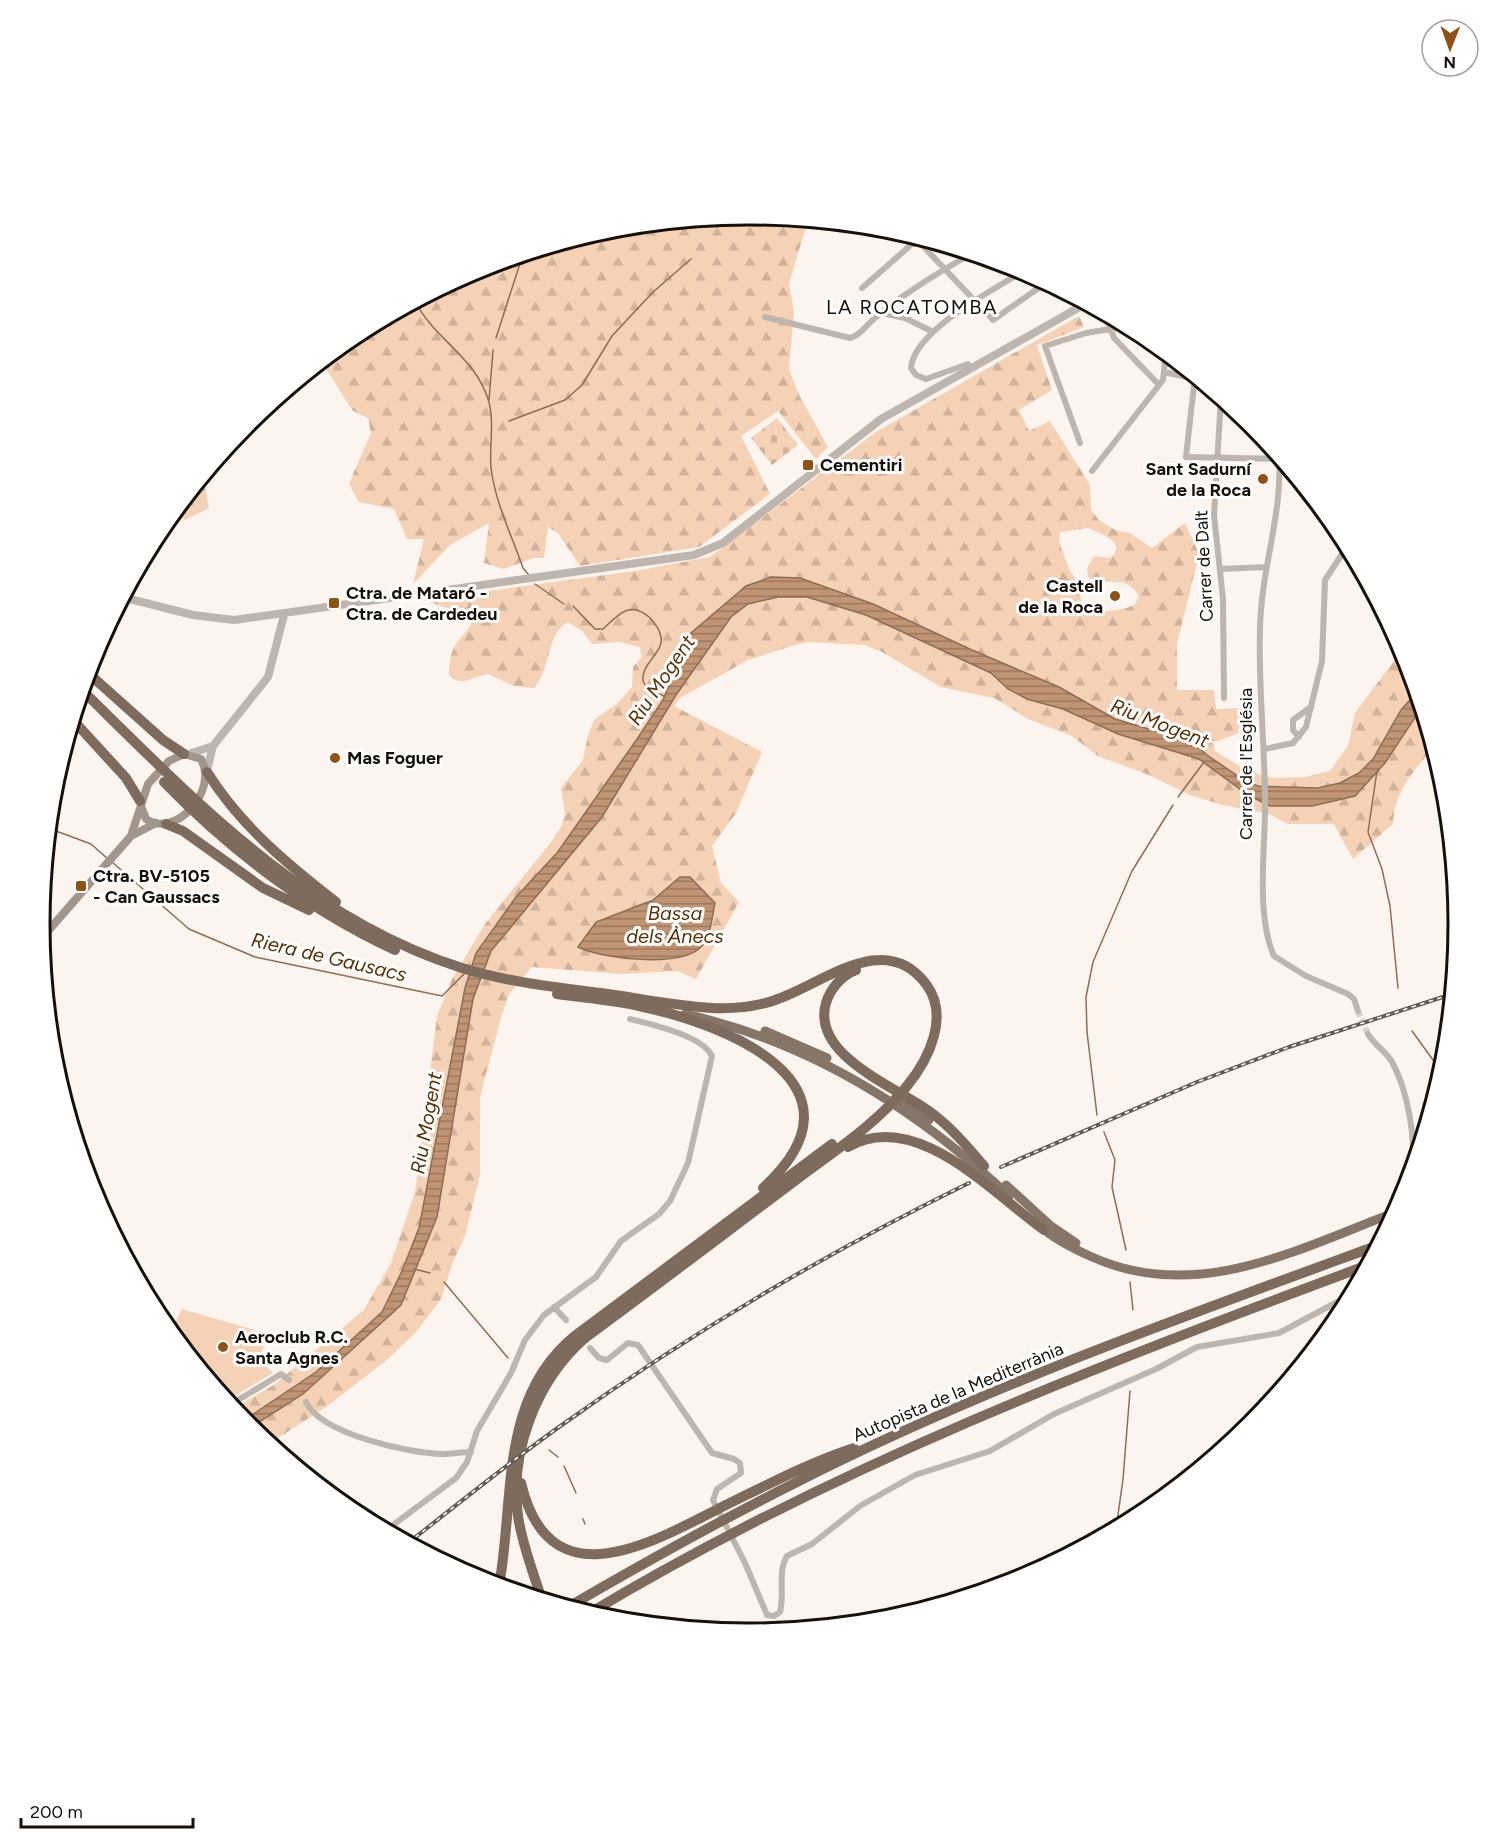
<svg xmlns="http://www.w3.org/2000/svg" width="1498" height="1848" viewBox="0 0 1498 1848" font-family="Figtree,sans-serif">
<defs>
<pattern id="grass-tufts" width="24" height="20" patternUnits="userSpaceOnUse" patternTransform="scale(1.5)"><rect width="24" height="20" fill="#f5d1b5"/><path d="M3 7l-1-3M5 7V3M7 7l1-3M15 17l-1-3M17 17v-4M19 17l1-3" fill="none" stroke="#d1b29a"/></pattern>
<pattern id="forest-firs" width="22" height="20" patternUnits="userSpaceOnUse" patternTransform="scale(1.5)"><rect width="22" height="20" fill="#f5d1b5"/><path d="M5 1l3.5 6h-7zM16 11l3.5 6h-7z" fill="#d1b29a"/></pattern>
<pattern id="cemetery-stones" width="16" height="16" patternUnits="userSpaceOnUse" patternTransform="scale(1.5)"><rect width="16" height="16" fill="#f5d1b5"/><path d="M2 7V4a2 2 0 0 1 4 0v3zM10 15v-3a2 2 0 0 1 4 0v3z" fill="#d1b29a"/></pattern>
<pattern id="water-rules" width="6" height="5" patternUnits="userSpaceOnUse" patternTransform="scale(1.5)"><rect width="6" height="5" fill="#c19573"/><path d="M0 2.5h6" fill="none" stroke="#9c785d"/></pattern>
</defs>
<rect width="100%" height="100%" fill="#fcf4ee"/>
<path fill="url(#grass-tufts)" d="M1192 742H1213L1215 751C1233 763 1252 774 1274 778L1269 785C1241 788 1211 760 1192 742Z"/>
<path fill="url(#forest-firs)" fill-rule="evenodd" d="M749 214 822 221 805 230 789 284 794 313 789 369 799 395 828 447 816 459 778 411 741 436 770 494 699 547 580 566 558 533 548 527 544 558H534L504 569 484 563 489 523 450 545 413 584 424 539H407L394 509 359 502 349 484 371 433 368 418 353 411 321 361 355 333 478 268 611 228Z
M1079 316 1084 327 1037 345 1052 390 1019 410 1029 431 1050 421 1090 485 1091 510 1099 520 1115 530 1130 533 1152 548 1185 523 1199 554 1177 644V690H1214L1216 709 1243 708 1238 733 1219 741 1192 742 1120 721 1094 709 1060 687 972 650 873 604 800 579 771 577 755 581 737 592 691 633 663 700 557 853 516 897 488 934 476 953 465 989 419 1228 402 1271 382 1312 316 1372 243 1421 233 1409 275 1384 364 1310 391 1263 415 1192 437 1016 452 979 485 924 552 841 562 825 565 814 561 788 583 760 588 735 595 719 617 704 632 687 633 667 642 657 640 647 619 642 592 644 582 631 568 622C546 634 551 670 534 688L514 686 488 674C474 676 462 688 449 675 450 645 455 647 471 625L469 615 423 600 635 571 710 557 876 432ZM1088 528C1100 533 1129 543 1110 558L1094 556 1087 568 1088 577C1102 589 1127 571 1139 597L1134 605C1122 611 1092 615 1082 606L1078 582 1070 571 1059 542 1060 532Z
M203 476 209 508 185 520 174 510Z
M778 597H807L866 615 991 673 1008 689 1027 699 1063 709 1118 734 1200 759 1248 795 1270 806H1312L1355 796 1385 763 1422 707 1434 747C1413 771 1394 792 1393 824L1353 859 1334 824H1288L1269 814 1223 805 1190 795 1149 775 1098 756 1072 736 1028 719 994 698 941 687 882 652 865 645 809 642 795 645 748 660 680 698 674 706 762 752 736 813 712 846 721 883 739 902 696 979 677 971 621 974 532 967 509 994 502 1014 480 1097V1175L465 1236 453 1262 441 1299 416 1332 388 1359 326 1407 269 1444 250 1428 303 1394 401 1305 437 1217 473 999 491 951 602 817 676 695 731 617 751 603ZM690 877 715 903 711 918 660 959 629 958 609 954 644 902 662 894 670 884Z
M1403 649 1417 692C1378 737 1378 788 1305 787 1293 787 1281 789 1269 785L1274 778 1306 777 1330 771 1348 746 1355 713Z"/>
<path fill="url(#cemetery-stones)" d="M777 418 798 445 772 465 751 438Z"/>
<path fill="#f5d1b5" d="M182 1309 268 1334 259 1360 273 1373 226 1401 170 1332Z"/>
<path fill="url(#water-rules)" stroke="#8e6d54" stroke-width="1.5" d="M771 577 800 578 873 604 972 650 1059 687 1115 719 1192 742 1207 755 1248 783 1259 786 1317 788 1340 783 1359 773 1373 759 1401 710 1417 692 1422 707 1385 763 1355 796 1312 806H1270L1248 795 1199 759 1118 734 1063 709 1027 699 1008 689 991 673 866 615 807 597H778L748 604 731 617 676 695 602 817 491 951 473 999 437 1217 401 1305 303 1394 250 1428 243 1421 316 1372 382 1312 402 1271 419 1228 465 988 476 953 516 897 557 853 637 739 663 700 691 633 746 586Z
M680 877H690L715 903C712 916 711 937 701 947 680 968 602 959 578 947L596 922 653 900Z"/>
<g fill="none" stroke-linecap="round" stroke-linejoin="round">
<path stroke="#8e6d54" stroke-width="1.5" d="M415 301C434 339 475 357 488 399 495 420 489 446 491 468 495 502 512 536 523 568L529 575
M496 338 523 254
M489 400 493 350
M509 421 565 400 582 385 612 336 653 292 691 259
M535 584 564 604
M573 606 595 629H603C618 615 629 600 649 617 654 622 660 630 661 637 664 652 641 664 643 680 644 689 657 692 664 696
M1377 771 1368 832 1382 869 1390 906 1398 988
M1178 797 1204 762
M48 828 91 844 108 859
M112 862 189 929 255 957 442 996 465 973
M1412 1031 1433 1060 1441 1076
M1097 1115 1087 1032 1086 997 1093 962 1132 871 1173 805
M1104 1132 1115 1160 1112 1187 1126 1250
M414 1269 430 1273
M444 1282 508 1358
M1130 1282 1133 1310
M549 1450 558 1457
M564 1466 576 1493
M583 1519 585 1524
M1116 1529 1123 1479 1130 1391"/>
<path stroke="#dad2cc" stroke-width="6" stroke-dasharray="6 3" stroke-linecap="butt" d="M1358 1011 1368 1034"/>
<path stroke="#beb5af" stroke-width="6" d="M921 244 993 320 1047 282
M862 288 912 244H928L932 241
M881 313 905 318 933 332
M1105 313 1114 338 1159 385
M765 317 850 338C860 336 866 325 875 318 904 293 939 272 973 253
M970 368 968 364 926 379 916 375 911 368C914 330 994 290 1025 270
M1164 372 1200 380
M1195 376 1186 457 1279 459
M1221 397 1214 515 1223 599 1224 698
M1080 443 1045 346 1086 333 1128 326
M1279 456C1283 513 1261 570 1260 628 1258 691 1266 753 1265 815 1264 856 1257 918 1274 956L1306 976 1348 994 1354 999 1358 1011
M1092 471 1163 380 1166 352
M1220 569 1266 567
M1299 737 1293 730V720L1311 707
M1265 749 1293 743 1306 727 1322 661 1325 580 1348 545
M1368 1034C1374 1045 1386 1051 1392 1062 1407 1089 1420 1149 1408 1179 1406 1186 1400 1191 1394 1196L1396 1207
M554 1307 566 1320
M590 1348 599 1358 607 1360 628 1343 638 1345 712 1453 734 1459 740 1463 741 1473 717 1489 713 1500 745 1563 767 1615 774 1616 780 1612C785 1594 777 1573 787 1556L812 1544 860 1506 915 1475 990 1451 1054 1414 1156 1369 1197 1347 1279 1333 1352 1294
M306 1402C321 1434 408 1453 442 1454 452 1454 461 1452 471 1452
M230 1405 281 1374 289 1380
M385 1531 456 1478 467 1462 477 1431 511 1373 525 1340 544 1315 596 1277 621 1241 659 1214 670 1201 688 1163 712 1056C703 1036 651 1024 630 1019"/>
<path stroke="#beb5af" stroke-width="8" d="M122 597 193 615 234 620 694 555 723 543 881 419 1087 303
M189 754 213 746
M207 770 213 746 268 677 284 615"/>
<path stroke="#a2968c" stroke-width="8" d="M131 836 148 784 169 761 184 754 201 759C219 791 175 839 146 819L141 806
M41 939 131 836 156 823"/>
<path stroke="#867669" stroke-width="9" d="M685 1014C810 1042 917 1109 1009 1196
M765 1031 827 1058
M896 1097 929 1120
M1006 1185 1051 1226 1076 1243
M1041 1227C1055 1240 1074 1249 1092 1257 1197 1304 1298 1249 1396 1212"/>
<path stroke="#7d6c5e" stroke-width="10" d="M87 672 163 740 184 754
M82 690C195 801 307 919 462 968 507 982 555 987 601 993 638 998 675 1006 712 1008 735 1009 757 1007 778 999 824 983 885 929 926 984 950 1016 929 1059 907 1086 875 1126 828 1155 788 1186 720 1237 653 1288 585 1338 537 1380 509 1451 518 1516 522 1544 533 1572 542 1600
M73 720 126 778 140 801
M207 772C240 825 287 864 336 902
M164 782C231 851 307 909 395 950
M166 824 183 831 263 888 309 910
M856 970C842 975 830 989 826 1003 811 1055 894 1086 929 1111 950 1126 967 1146 984 1166
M557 994C584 998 612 1000 639 1006 729 1025 876 1085 763 1188
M848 1147C916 1108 991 1192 1044 1230
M521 1483C550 1606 656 1540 728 1504 769 1484 811 1462 854 1448
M499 1586C515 1500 498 1397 576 1335L832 1144
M568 1607C642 1564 717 1522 795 1483 982 1388 1182 1317 1379 1245
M588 1614C834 1466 1100 1365 1368 1265"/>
<defs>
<path id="rail" d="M1001 1167 1197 1082 1289 1047 1452 994
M408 1543C458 1504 507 1464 559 1427 689 1334 826 1253 969 1183"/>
</defs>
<use href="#rail" stroke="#615b55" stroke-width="4"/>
<use href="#rail" stroke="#fff" stroke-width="1.5" stroke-dasharray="4.5" stroke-linecap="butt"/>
</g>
<g fill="#8f5215" stroke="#fff" stroke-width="2">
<rect x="802" y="459" width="12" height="12" rx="3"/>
<circle cx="1263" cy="479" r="6"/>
<circle cx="1115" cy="596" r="6"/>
<rect x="328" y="597" width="12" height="12" rx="3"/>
<circle cx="335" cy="758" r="6"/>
<rect x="75" y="880" width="12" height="12" rx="3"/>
<circle cx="223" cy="1347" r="6"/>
</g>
<g text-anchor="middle" stroke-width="6" stroke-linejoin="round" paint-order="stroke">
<g font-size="18" font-weight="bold" fill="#16100a" stroke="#fff" text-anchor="start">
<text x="820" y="471">Cementiri</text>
<text x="1251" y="475" text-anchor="end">Sant Sadurní<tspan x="1251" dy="21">de la Roca</tspan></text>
<text x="1103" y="592" text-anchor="end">Castell<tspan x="1103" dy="21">de la Roca</tspan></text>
<text x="346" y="599">Ctra. de Mataró -<tspan x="346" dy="21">Ctra. de Cardedeu</tspan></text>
<text x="347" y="764">Mas Foguer</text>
<text x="93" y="882">Ctra. BV-5105<tspan x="93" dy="21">- Can Gaussacs</tspan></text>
<text x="235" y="1343">Aeroclub R.C.<tspan x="235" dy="21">Santa Agnes</tspan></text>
</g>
<g font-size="18" fill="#16100a" stroke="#fff">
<text transform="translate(1204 566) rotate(-93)" y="6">Carrer de Dalt</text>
<text transform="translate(1246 764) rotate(-90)" y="6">Carrer de l'Església</text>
<text transform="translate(958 1392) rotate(-23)" y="6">Autopista de la Mediterrània</text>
</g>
<g font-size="20" letter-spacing="1.5" fill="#16100a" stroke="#fff">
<text x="912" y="314">LA ROCATOMBA</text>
</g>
<g font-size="20" font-style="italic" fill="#5a3004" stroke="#fff">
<text transform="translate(661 680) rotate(-56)" y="7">Riu Mogent</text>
<text transform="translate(1160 723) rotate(21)" y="7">Riu Mogent</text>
<text x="675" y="920">Bassa<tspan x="675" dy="23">dels Ànecs</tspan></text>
<text transform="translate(329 957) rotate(13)" y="7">Riera de Gausacs</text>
<text transform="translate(426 1123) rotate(-80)" y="7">Riu Mogent</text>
</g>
</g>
<path d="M0 0H1498V1848H0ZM50 924a699 699 0 1 1 1398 0a699 699 0 1 1-1398 0Z" fill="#fff" fill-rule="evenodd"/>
<path fill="none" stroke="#16100a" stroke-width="3" d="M50 924a699 699 0 1 1 1398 0a699 699 0 1 1-1398 0Z"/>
<g transform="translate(1450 48) rotate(181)"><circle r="28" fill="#ffffff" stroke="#a29f9d" stroke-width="1.5"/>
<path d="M0-4.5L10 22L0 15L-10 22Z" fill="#8f5215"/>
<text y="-9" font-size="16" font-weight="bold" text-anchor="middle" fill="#16100a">N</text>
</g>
<path d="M21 1818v9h172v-9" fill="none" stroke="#16100a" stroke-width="3"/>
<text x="30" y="1818" font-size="18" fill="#16100a" stroke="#ffffff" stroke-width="4.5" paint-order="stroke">200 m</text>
</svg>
